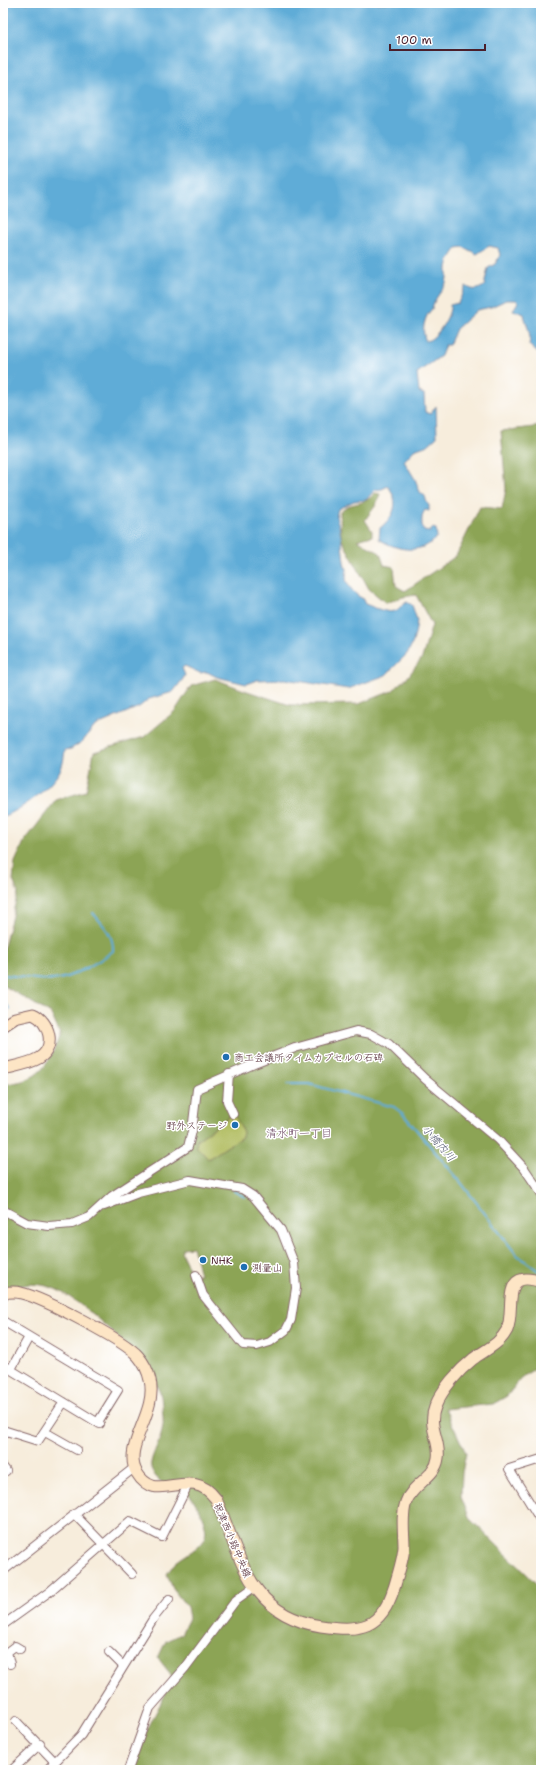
<svg xmlns="http://www.w3.org/2000/svg" width="544" height="1773" viewBox="0 0 544 1773" font-family="'Shantell Sans','Klee One',sans-serif">
<rect width="100%" height="100%" fill="#fff"/>
<filter id="ink" filterUnits="userSpaceOnUse"><feTurbulence type="fractalNoise" baseFrequency=".025" numOctaves="2"/><feDisplacementMap in="SourceGraphic" scale="8" xChannelSelector="R" yChannelSelector="G"/><feConvolveMatrix kernelMatrix="1 2 1 2 8 2 1 2 1" color-interpolation-filters="sRGB"/></filter>
<filter id="wash" filterUnits="userSpaceOnUse"><feTurbulence type="fractalNoise" baseFrequency=".012" numOctaves="4" result="noise"/><feDisplacementMap in="SourceGraphic" scale="16" xChannelSelector="R" yChannelSelector="G"/><feGaussianBlur stdDeviation="0.9" result="paint"/><feColorMatrix in="noise" values="0 0 0 0 0 0 0 0 0 0 0 0 0 0 0 0 0 1.4 0 .05"/><feComposite in="paint" operator="in"/></filter>
<g filter="url(#wash)">
<rect width="100%" height="100%" fill="#f7eddc"/>
<path fill="#b0bc5e" stroke="#7d6e44" d="M235 1113 243 1132 242 1137 208 1159 196 1146 197 1140Z"/>
<path fill="#8ca455" stroke="#6b6240" fill-rule="evenodd" d="M541 426V1365L523 1376 507 1396 493 1404 445 1409 466 1453 462 1473 461 1497 470 1519 541 1588V1770H130L132 1759 166 1693 172 1676 158 1658 166 1641 181 1634 189 1618 187 1607 173 1589 167 1574C169 1571 172 1567 174 1564 183 1555 201 1549 205 1536 209 1526 195 1498 187 1493 172 1484 159 1488 151 1468 148 1458 166 1435 163 1416 162 1409 162 1399 160 1392 149 1363 80 1296 50 1287 30 1281 22 1286 3 1289V1084C39 1082 49 1066 60 1034L51 1014 3 985V950L18 893 13 880 15 862 24 842 56 800 86 791 94 752 144 737 175 711 191 686 215 679 244 690 290 705 359 704 392 691 407 678 422 658 432 625 416 595 403 597 386 603 369 589 341 538 340 512C350 500 363 508 375 493L380 494 376 505 365 520 372 531V536L357 540 380 553 384 565 394 567 396 586 405 591 456 556 480 507 502 509 506 489 501 431ZM234 1113 243 1132 242 1137 208 1159 196 1146 197 1140ZM193 1247 200 1275H192L181 1252 183 1248Z"/>
<path fill="#5eacd7" stroke="#546681" fill-rule="evenodd" d="M3 3H541V356L529 345C532 334 526 325 524 314L513 310 518 302 516 300H506L491 307 477 310 456 329 449 345H445L441 356 417 373 419 392 424 394 425 412 430 414 436 406 437 437 428 445 414 450 404 461 415 479 420 492 425 496 427 503 429 505V511L425 510C421 515 421 526 424 531L430 532 432 528 436 529 437 537C422 555 397 551 379 539L380 528C395 516 400 502 388 486L382 489 375 490 366 500 354 501 338 509 336 517C342 530 342 552 345 567L347 568C347 572 346 574 346 578 346 584 356 596 362 598L365 604C374 607 389 615 397 610 401 607 402 603 407 602L412 605 417 620 416 629 413 642 407 654 386 675 348 689 285 679 257 680 246 684 217 677 207 672 200 673 185 666 182 668 185 675 183 679 173 692 149 699 139 707 95 726 83 741 71 749 65 750C64 755 64 761 62 766 55 786 22 809 3 817ZM489 246 498 248 500 255 495 264 488 268 484 286C477 290 473 291 466 286L458 303 450 305C452 314 436 340 426 341 421 332 424 316 432 309 434 299 439 295 444 287 448 280 447 275 447 268 448 260 453 254 457 248L463 247 477 254Z"/>
<g fill="none" stroke-linecap="round" stroke-linejoin="round">
<path stroke="#5eacd7" stroke-width="2" d="M3 975C19 976 36 980 52 980 69 980 100 961 113 951 114 935 103 925 93 913
M3 1000 10 1009
M288 1084H309L394 1107 402 1113 459 1180 516 1254 541 1273
M234 1191 245 1197"/>
</g>
</g>
<g filter="url(#ink)">
<g fill="none" stroke-linecap="round" stroke-linejoin="round">
<defs>
<path id="street" d="M229 1074 227 1101 233 1114
M104 1206 138 1193 190 1180 242 1189 253 1196 281 1230 294 1263 296 1288 291 1320 286 1330 270 1342 257 1346 243 1345 203 1295 196 1275
M3 1210 27 1223 49 1226 72 1224 89 1217 112 1196 188 1147 192 1131 197 1089 254 1064 295 1048 356 1031 371 1034 389 1044 425 1079 498 1140 524 1168 541 1193
M3 1321 118 1390 98 1422
M3 1365 100 1424
M11 1369 29 1337
M3 1430 38 1441 64 1402
M45 1432 77 1450
M541 1459 509 1469 541 1521
M3 1467 6 1471
M74 1514 132 1574
M3 1571 134 1468
M3 1625 49 1592 130 1521 162 1537 189 1483
M109 1652 123 1666
M10 1664 7 1652 15 1646 20 1649
M16 1721 55 1762
M12 1770 40 1744
M47 1770 81 1735 153 1619 169 1599
M128 1770 150 1708 185 1668 236 1600 254 1587"/>
<path id="secondary" d="M3 1026 15 1018 33 1014C49 1021 57 1047 39 1058 29 1064 15 1066 3 1069
M3 1293C9 1292 15 1291 21 1293 43 1298 124 1340 138 1356 144 1363 148 1371 150 1380 158 1413 121 1447 137 1473 157 1507 189 1463 216 1499 241 1556 248 1615 321 1626 361 1632 381 1629 394 1588 398 1575 403 1560 404 1547 404 1532 401 1516 406 1502 412 1484 436 1477 438 1458 441 1441 427 1427 435 1407 442 1389 458 1371 473 1359 485 1350 500 1344 507 1330 516 1310 499 1267 541 1282"/>
</defs>
<use href="#street" stroke="#876769" stroke-width="10"/>
<use href="#secondary" stroke="#876769" stroke-width="13"/>
<use href="#street" stroke="#fff" stroke-width="8"/>
<use href="#secondary" stroke="#fde5c5" stroke-width="11"/>
</g>
</g>
<g fill="#1f6fb2" stroke="#fff" stroke-width="1.5">
<circle cx="226" cy="1057" r="4"/>
<circle cx="235" cy="1125" r="4"/>
<circle cx="203" cy="1260" r="4"/>
<circle cx="244" cy="1267" r="4"/>
</g>
<g text-anchor="middle" stroke-width="3" stroke-linejoin="round" paint-order="stroke">
<g font-size="10" fill="#4a1f2b" stroke="#fff" text-anchor="start">
<text x="234" y="1061">商工会議所タイムカプセルの石碑</text>
<text x="227" y="1129" text-anchor="end">野外ステージ</text>
<text x="211" y="1264">NHK</text>
<text x="252" y="1271">測量山</text>
</g>
<g font-size="10" fill="#4a1f2b" stroke="#fff">
<text transform="translate(233 1540) rotate(67)" y="4">祝津西小路中央線</text>
</g>
<g font-size="11" fill="#724f69" stroke="#fff">
<text x="299" y="1137">清水町一丁目</text>
</g>
<g font-size="11" font-style="italic" fill="#525770" stroke="#fff">
<text transform="translate(439 1143) rotate(49)" y="4">小橋内川</text>
</g>
</g>
<rect width="544" height="1773" fill="none" stroke="#fff" stroke-width="16"/>
<path d="M390 44v6h95v-6" fill="none" stroke="#4a1f2b" stroke-width="2"/>
<text x="396" y="44" font-size="12" fill="#4a1f2b" stroke="#ffffff" stroke-width="3" paint-order="stroke">100 m</text>
</svg>
